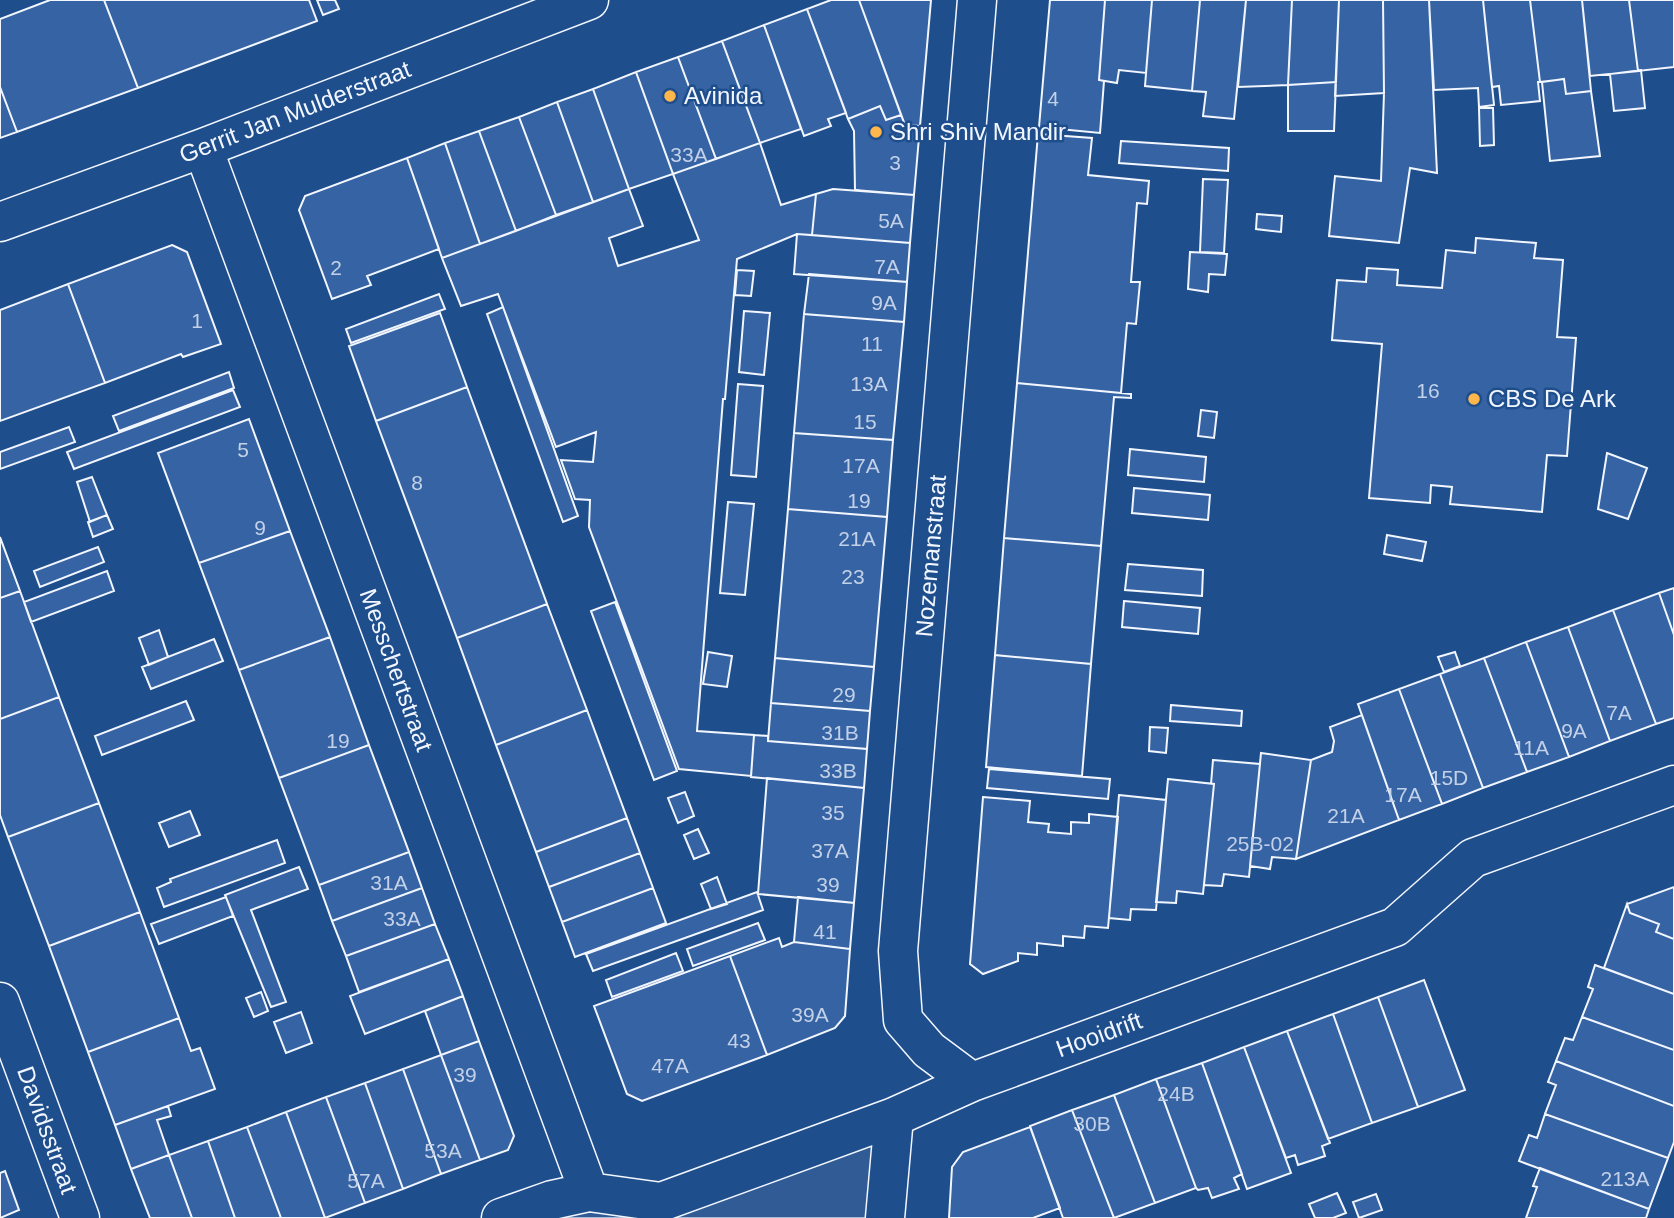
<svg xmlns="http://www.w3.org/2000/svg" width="1674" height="1218" viewBox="0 0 1674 1218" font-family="Helvetica,sans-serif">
<rect width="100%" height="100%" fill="#1f4e8c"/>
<path fill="#305b95" stroke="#a8bbd7" stroke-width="2" d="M894 1117 885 1218H559L589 1192 661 1202Z"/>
<path fill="#3563a3" stroke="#f2f6ff" stroke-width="2" d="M50 0H104L138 88 17 132 0 87V19Z
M104 0H309L317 21 138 88Z
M317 0H335L339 9 323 15Z
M831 0H859L901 115 886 120 880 106 848 119 807 9Z
M859 0H931L920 126 905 125Z
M1050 0H1105L1099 80 1104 81 1100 133 1039 127Z
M1105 0H1152L1146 73 1119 70 1117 83 1099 80Z
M1152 0H1200L1192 91 1145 86Z
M1200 0H1246L1234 119 1203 116 1206 92 1192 91Z
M1246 0H1292L1288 85 1238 87Z
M1292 0H1339L1336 82 1288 85Z
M1339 0H1383L1384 93 1335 96Z
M1383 0H1429L1437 173 1410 168 1399 243 1329 236 1335 176 1381 181 1384 93Z
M1429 0H1483L1494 105 1479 107 1478 88 1434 90Z
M1483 0H1530L1540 82H1538L1540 101 1501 105 1499 86 1492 87Z
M1530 0H1582L1591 91 1566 94 1564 79 1540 82Z
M1582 0H1629L1638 71 1590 76Z
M1629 0H1674V67L1638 71Z
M807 9 846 113 828 119 831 126 804 136 764 25Z
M764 25 801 129 760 143 722 41Z
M722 41 760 143 716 159 678 57Z
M678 57 716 159 673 174 636 72Z
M1641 70 1645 108 1614 111 1610 74Z
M636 72 673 174 629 189 593 89Z
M1564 79 1566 94 1591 91 1600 156 1550 161 1542 82Z
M1336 82 1334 131H1288V85Z
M0 87 17 132 0 138Z
M593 89 629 189 593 202 557 102Z
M557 102 593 202 556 215 519 117Z
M880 106 886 120 901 115 905 125 920 126 914 195 855 190 854 131 848 119Z
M1479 108H1493L1494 145 1480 146Z
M519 117 556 215 516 231 479 131Z
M479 131 516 231 480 244 445 143Z
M1038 134 1092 138 1088 175 1149 181 1147 204 1137 203 1131 282H1140L1136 324 1127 323 1121 393 1017 383Z
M1121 141 1229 148 1228 171 1119 163Z
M445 143 480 244 442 258 407 158Z
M760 143 781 205 816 194 812 235 797 234 737 259 725 399H723L697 731 754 735 751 776 679 769 589 527 590 500 575 499 561 460 593 462 596 432 556 447 498 294 461 306 442 258 629 189 643 226 609 238 618 266 699 240 673 174Z
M407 158 439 249 367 276 371 285 332 299 299 210 305 196Z
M1203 179 1228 180 1224 253 1200 252Z
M833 189 914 195 910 243 812 235 816 194Z
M1257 214 1282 216 1281 232 1256 229Z
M797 234 910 243 907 282 794 274Z
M1476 238 1536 243 1534 258 1563 260 1557 337 1576 338 1567 456 1547 455 1542 512 1450 504 1452 487 1431 485 1430 503 1369 498 1382 344 1332 340 1337 280 1366 282 1367 268 1398 270 1397 285 1442 288 1446 250 1475 253Z
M172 245 187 252 221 344 183 357 181 354 105 383 68 284Z
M1190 252 1227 254 1225 275 1209 274 1208 292 1188 289Z
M737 270 754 271 751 296 735 295Z
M809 274 907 282 904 322 804 314Z
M68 284 105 383 0 421V310Z
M439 294 445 309 351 343 346 329Z
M503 307 578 516 563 522 487 314Z
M744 311 770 313 764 375 739 372Z
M440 313 467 387 376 421 349 346Z
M804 314 904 322 893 440 794 433Z
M229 372 234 388 119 431 113 416Z
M1017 383 1131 394V398L1114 397 1101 546 1004 538Z
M738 384 763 386 756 477 731 475Z
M467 387 547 604 457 638 376 421Z
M233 390 240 407 74 469 67 452Z
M1201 410 1217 412 1214 438 1198 436Z
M249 419 290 531 199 563 158 453Z
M69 427 75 442 0 469V452Z
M794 433 893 440 887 517 788 509Z
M1130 449 1206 457 1204 482 1128 475Z
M1607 453 1647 468 1628 519 1598 509Z
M92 477 107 515 90 522 77 482Z
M1134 488 1210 495 1208 520 1132 513Z
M728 502 754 504 745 595 720 593Z
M788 509 887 517 874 667 775 658Z
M107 515 113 529 93 537 88 522Z
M290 531 330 637 239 670 199 563Z
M1387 535 1426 542 1422 561 1384 554Z
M0 537 20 591 0 598Z
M1004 538 1101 546 1091 664 995 655Z
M98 547 104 562 40 587 34 571Z
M1128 564 1203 570 1202 596 1125 590Z
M107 571 114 591 31 622 24 602Z
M1674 588V635L1659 593Z
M20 591 59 697 0 719V598Z
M1659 593 1674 635V718L1656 724 1613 610Z
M1124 601 1200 608 1198 634 1122 627Z
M615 602 677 771 654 780 591 611Z
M547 604 587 710 496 745 457 638Z
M1613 610 1656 724 1610 741 1568 627Z
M1568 627 1610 741 1569 757 1526 642Z
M159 630 168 657 149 665 139 638Z
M330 637 369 745 279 778 239 670Z
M214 639 223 661 151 689 142 667Z
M1526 642 1569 757 1527 772 1484 658Z
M708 652 732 656 727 687 703 684Z
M1455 652 1460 666 1444 672 1438 657Z
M995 655 1091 664 1082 776 986 767Z
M775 658 874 667 870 711 771 703Z
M1484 658 1527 772 1483 788 1440 674Z
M1440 674 1483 788 1442 804 1399 689Z
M1399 689 1442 804 1399 820 1358 704Z
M59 697 99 803 8 837 0 815V719Z
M186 701 194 720 102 755 95 736Z
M771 703 870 711 867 749 768 741Z
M1171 705 1242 711 1241 726 1170 721Z
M587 710 627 818 536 852 496 745Z
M1362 715 1399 820 1296 859 1311 760 1332 752 1334 741 1330 727Z
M1150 727 1168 728 1166 753 1149 751Z
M754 735 768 736V741L867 749 864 788 751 777Z
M369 745 409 852 319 885 279 778Z
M1261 753 1311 760 1296 859 1272 857 1270 869 1250 866Z
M1213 760 1260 764 1249 877 1224 874 1222 886 1204 885 1214 784H1211Z
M989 769 1110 779 1108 799 987 788Z
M767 778 864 788 854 903 758 894Z
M1168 779 1214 784 1203 894 1177 891 1176 903 1156 902Z
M685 792 694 816 678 823 668 798Z
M1119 795 1166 800 1156 910 1131 909 1130 920 1109 918Z
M983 797 1030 801 1028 822 1049 824 1048 832 1071 834V822L1089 823V814L1118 817 1108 928 1085 926 1084 938 1063 936V946L1037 943V955L1018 953V961L983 974 970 964Z
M99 803 140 912 49 946 8 837Z
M190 811 200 835 169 847 159 823Z
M627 818 640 853 549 887 536 852Z
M698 829 709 853 694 859 684 835Z
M277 840 285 863 164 907 157 888 171 882 170 879Z
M409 852 422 888 332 921 319 885Z
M640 853 653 888 562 922 549 887Z
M299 867 308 889 251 910 286 1002 271 1007 225 895Z
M717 877 727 904 711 909 701 884Z
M1674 887V939L1656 932 1659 924 1630 913 1627 904Z
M422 888 435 924 346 956 332 921Z
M653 888 666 923 575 957 562 922Z
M757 892 763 910 593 971 586 954Z
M226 897 233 916 159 944 151 924Z
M798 897 854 903 850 949 794 942Z
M1627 904 1630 913 1659 924 1656 932 1674 939V994L1604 968Z
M140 912 179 1018 88 1052 49 946Z
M758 923 765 940 693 966 687 949Z
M435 924 449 959 359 992 346 956Z
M779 938 782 947 794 942 850 949 845 1016 835 1028 767 1055 730 956Z
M676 953 683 971 612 997 606 980Z
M730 956 767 1055 642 1101 627 1094 594 1006Z
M449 959 463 996 365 1034 350 996Z
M1595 965 1674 994V1050L1582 1017 1593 989 1588 987Z
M1424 980 1465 1090 1418 1107 1378 997Z
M261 992 268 1011 254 1017 246 998Z
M463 996 479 1041 441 1055 425 1011Z
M1378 997 1418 1107 1372 1123 1333 1014Z
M301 1012 312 1043 286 1053 274 1022Z
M1333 1014 1372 1123 1328 1139 1287 1031Z
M1582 1017 1674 1050V1106L1556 1061 1565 1038 1573 1040Z
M179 1018 191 1051 200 1048 215 1089 115 1125 88 1052Z
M1287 1031 1330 1143 1322 1146 1325 1156 1298 1165 1295 1155 1286 1158 1244 1047Z
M479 1041 514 1136 508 1150 480 1160 441 1055Z
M1244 1047 1291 1173 1247 1189 1202 1063Z
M441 1055 480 1160 441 1174 403 1069Z
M1556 1061 1674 1106V1142L1668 1158 1545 1114 1556 1085 1548 1082Z
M1202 1063 1242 1174 1234 1178 1239 1189 1212 1198 1208 1188 1198 1190 1196 1188 1156 1079Z
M403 1069 441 1174 403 1189 365 1083Z
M1156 1079 1196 1188 1155 1203 1114 1095Z
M365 1083 403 1189 365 1203 326 1097Z
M1114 1095 1155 1203 1114 1218 1072 1110Z
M326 1097 365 1203 325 1218 286 1112Z
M168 1106 171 1116 157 1120 169 1155 131 1169 115 1125Z
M1072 1110 1114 1218H1063L1030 1126Z
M286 1112 325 1218H281L247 1127Z
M1545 1114 1668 1158 1649 1209 1519 1161 1529 1135 1537 1138Z
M247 1127 281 1218H235L208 1141Z
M1030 1127 1060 1208 1033 1218H949L952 1167 963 1152Z
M208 1141 235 1218H192L169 1155Z
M169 1155 192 1218H150L131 1169Z
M1540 1168 1649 1209 1646 1218H1526L1537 1187 1533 1186Z
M5 1171 19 1210 0 1218V1173Z
M1337 1193 1346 1213 1333 1218H1315L1309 1204Z
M1376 1194 1382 1210 1359 1218 1353 1202Z"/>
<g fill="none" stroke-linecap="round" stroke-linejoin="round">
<defs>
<path id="minor" d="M203 148 589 1192
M0 222 203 148 589 0
M0 1002 80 1218
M972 1082 929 1050 903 1020 898 951 977 0
M501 1218 552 1200 589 1192 661 1202 894 1117 972 1082 1395 927 1473 858 1674 785
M885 1218 894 1117"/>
</defs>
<use href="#minor" stroke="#f2f6ff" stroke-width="41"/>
<use href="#minor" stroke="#1f4e8c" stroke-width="38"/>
</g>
<g fill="#ffb74d" stroke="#1f4e8c" stroke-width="2.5">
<circle cx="670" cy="96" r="7"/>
<circle cx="876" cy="132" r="7"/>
<circle cx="1474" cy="399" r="7"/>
</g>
<g text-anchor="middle" stroke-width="5" stroke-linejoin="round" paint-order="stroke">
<g font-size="21" fill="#c3d1e8">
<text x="1053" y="106">4</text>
<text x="689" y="162">33A</text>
<text x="895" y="170">3</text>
<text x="891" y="228">5A</text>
<text x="887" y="274">7A</text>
<text x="336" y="275">2</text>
<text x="884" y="310">9A</text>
<text x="197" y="328">1</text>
<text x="872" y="351">11</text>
<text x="869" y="391">13A</text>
<text x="1428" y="398">16</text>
<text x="865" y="429">15</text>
<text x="243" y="457">5</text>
<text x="861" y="473">17A</text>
<text x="417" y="490">8</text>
<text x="859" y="508">19</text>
<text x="260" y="535">9</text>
<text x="857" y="546">21A</text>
<text x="853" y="584">23</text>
<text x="844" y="702">29</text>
<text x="1619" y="720">7A</text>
<text x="1574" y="738">9A</text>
<text x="840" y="740">31B</text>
<text x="338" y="748">19</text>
<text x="1531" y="755">11A</text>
<text x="838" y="778">33B</text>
<text x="1449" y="785">15D</text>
<text x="1403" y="802">17A</text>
<text x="833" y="820">35</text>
<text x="1346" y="823">21A</text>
<text x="1260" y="851">25B-02</text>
<text x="830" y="858">37A</text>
<text x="389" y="890">31A</text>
<text x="828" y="892">39</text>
<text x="402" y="926">33A</text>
<text x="825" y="939">41</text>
<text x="810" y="1022">39A</text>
<text x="739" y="1048">43</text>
<text x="670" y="1073">47A</text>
<text x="465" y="1082">39</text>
<text x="1176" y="1101">24B</text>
<text x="1092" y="1131">30B</text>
<text x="443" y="1158">53A</text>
<text x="1625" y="1186">213A</text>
<text x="366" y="1188">57A</text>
</g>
<g font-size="24" fill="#f2f6ff" stroke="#1f4e8c" text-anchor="start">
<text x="684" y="104">Avinida</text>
<text x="890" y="140">Shri Shiv Mandir</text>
<text x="1488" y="407">CBS De Ark</text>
</g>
<g font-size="24" fill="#f2f6ff" stroke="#1f4e8c">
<text transform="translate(295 112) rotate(-21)" y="8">Gerrit Jan Mulderstraat</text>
<text transform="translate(931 556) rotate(-85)" y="8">Nozemanstraat</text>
<text transform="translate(396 670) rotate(70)" y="8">Messchertstraat</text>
<text transform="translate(1099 1035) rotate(-20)" y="8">Hooidrift</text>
<text transform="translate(47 1130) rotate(70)" y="8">Davidsstraat</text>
</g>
</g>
</svg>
